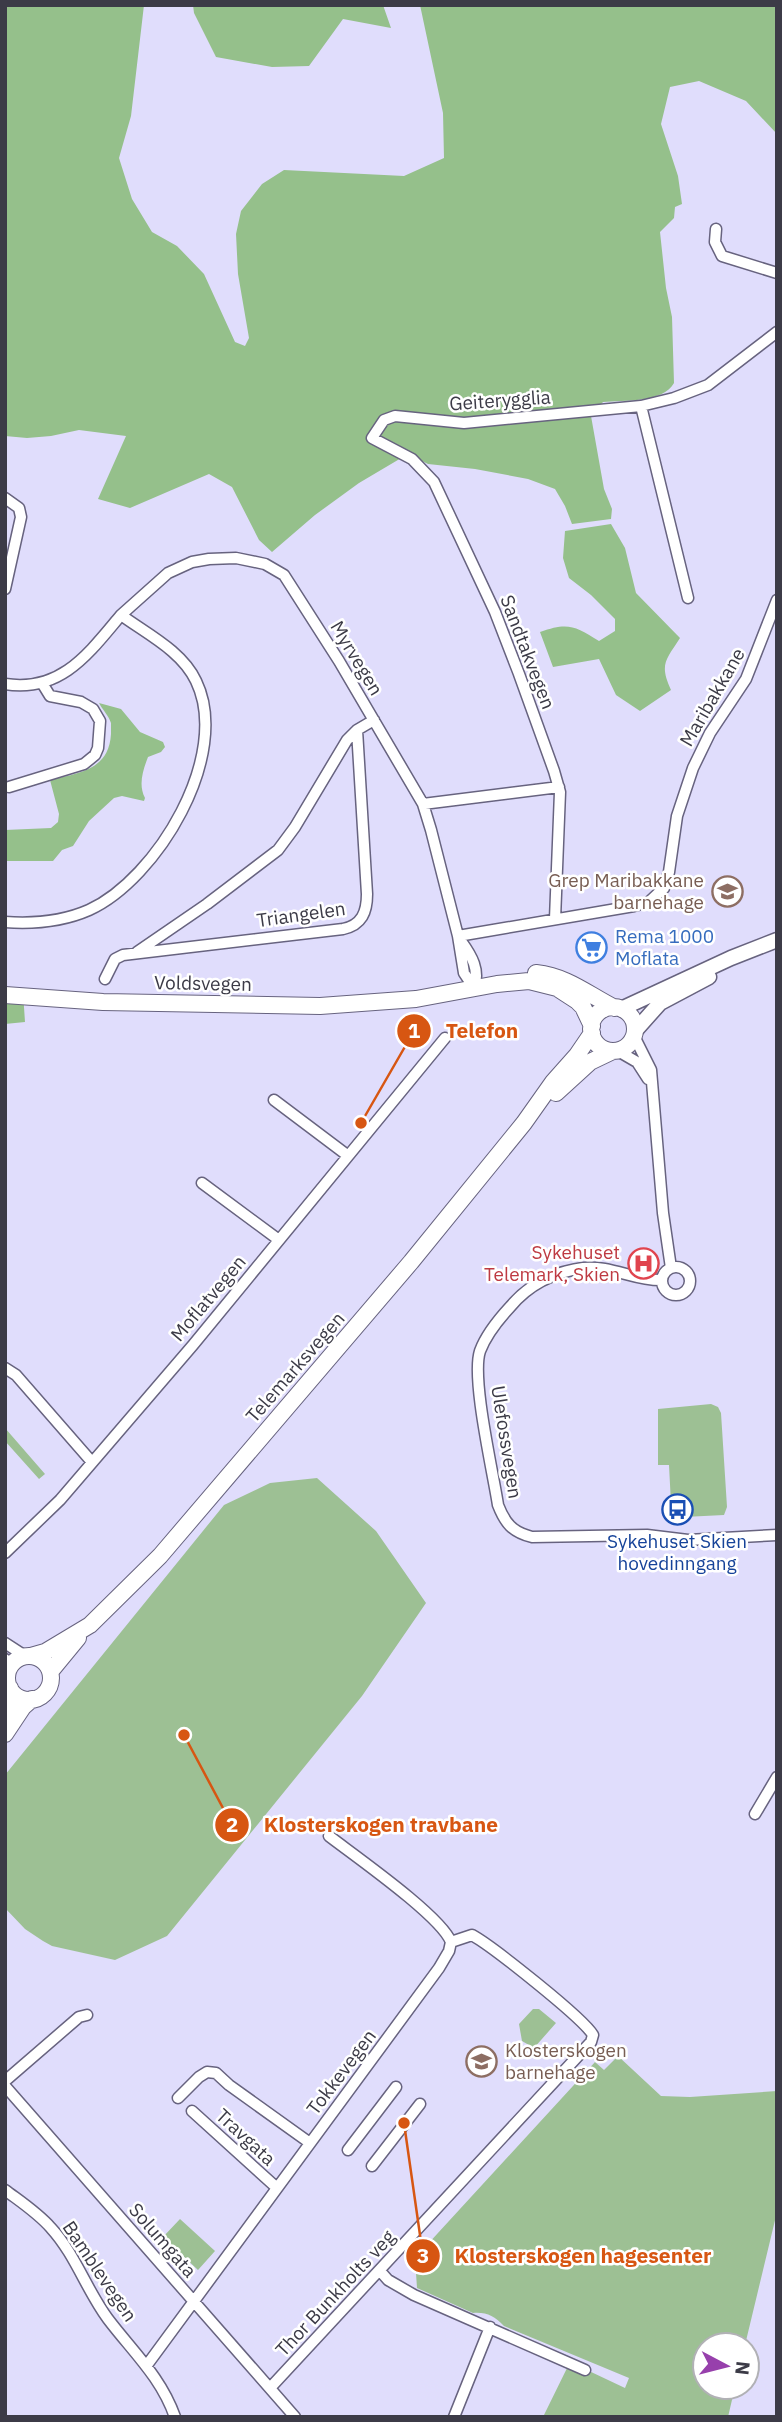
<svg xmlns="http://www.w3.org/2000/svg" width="782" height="2422" viewBox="0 0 782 2422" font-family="'IBM Plex Sans',sans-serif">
<rect width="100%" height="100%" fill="#e0ddfc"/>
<path fill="#9dc094" d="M711 1404 718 1407 721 1413 727 1507 724 1515 684 1517 677 1506 671 1504 669 1465H658V1409Z
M5 1428 45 1474 39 1479 5 1441Z
M317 1478 376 1531 426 1603 362 1696 167 1936 115 1960 52 1946 43 1941 25 1929 5 1908V1775L224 1505 270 1483Z
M533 2009H539L556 2023 534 2048 522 2041 519 2024Z
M618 2056 661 2096 690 2097 777 2091V2212L745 2345H705V2387H735L728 2417H543L570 2362 625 2388 629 2378 504 2326C494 2316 487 2312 473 2313L417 2288 415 2258 595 2062 604 2070Z
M180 2219 215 2251 198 2270 163 2237Z"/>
<path fill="#95c08b" d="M5 5H144L131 116 119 158 132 199 152 232 177 246 204 274 235 342 245 346 249 338 238 274 236 234 241 211 262 184 284 170 404 176 444 158 443 113 420 5H777V134L746 101 699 81 670 87 661 124 678 176 682 204 675 207 674 218 660 232 666 288 672 317 674 383C663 403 624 400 603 402L591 416 604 489 612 509 611 519 572 524 565 506 555 489 528 479 475 469 428 464 408 454 359 483 315 515 272 552 259 540 232 487 209 474 130 508 98 499 126 436 79 430 51 436 27 438 5 436Z
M193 5H383L391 28 343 19 309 66 272 67 216 57 194 13Z
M611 524 625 548 636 593 680 638C666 660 659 664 671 690L640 711 616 695 599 659 553 667 540 632C568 622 575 626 599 641L615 631V619L591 595 569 578 563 558 565 531Z
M99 703 121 709 140 732 163 742 165 747 161 752 148 757C143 770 138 785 145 798L144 801 122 796 114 798 89 821 73 846 62 850 53 861H5V830L51 828 58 822 59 814 50 780C79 773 109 770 111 734 111 733 111 723 111 723 109 716 102 709 99 703Z
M5 989 23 992 25 1022 5 1024Z"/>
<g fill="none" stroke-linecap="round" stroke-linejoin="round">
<defs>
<path id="minor" d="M716 229 715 242 722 256 777 273
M641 406 688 598
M5 498 19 508 21 517 5 589
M121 615 168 573 192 562 209 559 236 558 265 564 284 575 339 661 423 804 431 830 458 936 464 973 474 988
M5 684C61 693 89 653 121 615 147 634 182 651 196 681 232 755 157 879 89 910 64 921 33 924 5 922
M9 787 84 764 95 755 98 748 100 721 93 709 81 702 50 696 42 683
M423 804 559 787
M555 919 560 792 554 771 519 674 495 612 434 482 412 459 372 438 384 420 395 416 464 423 641 406 674 398 708 385 777 332
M458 936 634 906 649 902 664 888 669 872 677 816 693 768 710 733 746 679 777 600
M461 941C472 956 480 970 474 988
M137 952 207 904 278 850 295 827 347 740 357 730
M105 979 115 959 123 955 343 929C362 925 367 912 367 894L357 730 374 720
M634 1036 651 1070 663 1213 671 1268
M618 1051 637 1062 648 1079
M274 1100 347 1155
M202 1183 279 1240
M662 1281a14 14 0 1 1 28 0a14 14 0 1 1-28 0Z
M662 1280C635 1281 611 1265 583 1268 554 1272 529 1284 510 1307 498 1320 486 1335 480 1351 471 1378 493 1472 498 1505 505 1523 512 1532 532 1537L647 1535 688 1540 777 1535
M5 1368 16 1375 91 1461
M5 1553 60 1500 193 1345 445 1038
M5 1643 25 1656
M5 1659 9 1669
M755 1814 777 1777
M329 1836C355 1856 441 1916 451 1942
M5 2081 79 2017 87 2015
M5 2086 295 2417
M178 2098 199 2077 207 2072 216 2073 229 2085 310 2143
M192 2111 277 2188
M348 2150 396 2087
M372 2166 420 2104
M5 2190C21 2202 38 2213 51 2228 75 2254 87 2291 108 2319 133 2352 161 2377 175 2417
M380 2271 388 2280 414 2295 585 2370
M147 2365 439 1968 449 1951 451 1942 472 1935C492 1946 583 2018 593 2035L591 2042 270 2388
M454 2417 490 2327"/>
<path id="major" d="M621 1009 731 958 777 940
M635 1031 660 1003 709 977"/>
<path id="highway" d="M536 973C569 977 587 994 615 1008
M5 995 103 1002 320 1006 416 999 497 984 529 981 557 988 577 1001 583 1007 592 1026
M591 1029a22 22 0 1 1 44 0a22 22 0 1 1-44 0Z
M556 1093 590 1062 613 1051
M31 1656 45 1652 90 1625 160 1556 411 1262 524 1123 553 1082 577 1055 592 1033
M7 1678a22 22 0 1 1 44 0a22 22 0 1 1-44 0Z
M50 1672 78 1638
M5 1715 10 1688
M5 1734 23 1707 32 1699"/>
</defs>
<use href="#minor" stroke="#67637f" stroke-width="13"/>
<use href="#major" stroke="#67637f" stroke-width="17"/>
<use href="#highway" stroke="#67637f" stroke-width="18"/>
<use href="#minor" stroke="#fff" stroke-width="10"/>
<use href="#major" stroke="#fff" stroke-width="14"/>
<use href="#highway" stroke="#fff" stroke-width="16"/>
</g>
<defs>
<symbol id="school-ring" viewBox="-11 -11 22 22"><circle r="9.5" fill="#fff" stroke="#8d6e63" stroke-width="1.5"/><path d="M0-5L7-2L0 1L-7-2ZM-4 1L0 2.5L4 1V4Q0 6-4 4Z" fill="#8d6e63"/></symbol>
<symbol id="supermarket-ring" viewBox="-11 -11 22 22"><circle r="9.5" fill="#fff" stroke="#3f7fe0" stroke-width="1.5"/><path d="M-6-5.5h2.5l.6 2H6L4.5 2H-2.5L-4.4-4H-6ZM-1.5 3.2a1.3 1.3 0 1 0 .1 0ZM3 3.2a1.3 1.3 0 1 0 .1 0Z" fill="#3f7fe0"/></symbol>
<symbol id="hospital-ring" viewBox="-11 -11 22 22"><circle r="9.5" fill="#fff" stroke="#e0444e" stroke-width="1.5"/><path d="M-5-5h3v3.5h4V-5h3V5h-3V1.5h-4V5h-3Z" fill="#e0444e"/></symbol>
<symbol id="bus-ring" viewBox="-11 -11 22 22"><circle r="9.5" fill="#fff" stroke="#1a4fb4" stroke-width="1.5"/><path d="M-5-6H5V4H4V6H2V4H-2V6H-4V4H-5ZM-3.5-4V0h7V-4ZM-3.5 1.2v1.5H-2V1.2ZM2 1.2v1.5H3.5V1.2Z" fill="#1a4fb4"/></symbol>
</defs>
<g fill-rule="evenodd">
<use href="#school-ring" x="710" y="874" width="35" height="35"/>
<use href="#supermarket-ring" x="574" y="930" width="35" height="35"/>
<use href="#hospital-ring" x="626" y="1246" width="35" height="35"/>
<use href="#bus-ring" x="660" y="1492" width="35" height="35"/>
<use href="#school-ring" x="464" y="2044" width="35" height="35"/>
</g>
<g text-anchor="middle" stroke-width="5" stroke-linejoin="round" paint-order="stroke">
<g font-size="19" fill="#3c3b47" stroke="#fff">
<text transform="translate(500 400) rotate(-4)" y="7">Geiterygglia</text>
<text transform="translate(528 652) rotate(69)" y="7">Sandtakvegen</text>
<text transform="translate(357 658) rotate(59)" y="7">Myrvegen</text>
<text transform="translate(712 697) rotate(-60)" y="7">Maribakkane</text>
<text transform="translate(301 914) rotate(-8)" y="7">Triangelen</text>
<text transform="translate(203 983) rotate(1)" y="7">Voldsvegen</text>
<text transform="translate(208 1298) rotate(-50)" y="7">Moflatvegen</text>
<text transform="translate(295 1367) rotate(-49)" y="7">Telemarksvegen</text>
<text transform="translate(507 1442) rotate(81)" y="7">Ulefossvegen</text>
<text transform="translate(341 2072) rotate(-53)" y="7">Tokkevegen</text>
<text transform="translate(246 2137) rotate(43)" y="7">Travgata</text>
<text transform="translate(163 2240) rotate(49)" y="7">Solumgata</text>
<text transform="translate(100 2271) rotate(56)" y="7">Bamblevegen</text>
<text transform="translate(335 2293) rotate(-47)" y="7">Thor Bunkholts veg</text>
</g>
<g font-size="19" fill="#785e54" stroke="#fff" text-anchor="end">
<text x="704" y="887">Grep Maribakkane<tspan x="704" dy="22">barnehage</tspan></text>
<text x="505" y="2057" text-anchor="start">Klosterskogen<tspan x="505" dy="22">barnehage</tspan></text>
</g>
<g font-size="19" fill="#366cbe" stroke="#fff" text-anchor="start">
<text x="615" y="943">Rema 1000<tspan x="615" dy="22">Moflata</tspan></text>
</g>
<g font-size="19" fill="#be3a42" stroke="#fff" text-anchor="end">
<text x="620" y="1259">Sykehuset<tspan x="620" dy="22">Telemark, Skien</tspan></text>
</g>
<g font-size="19" fill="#164399" stroke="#fff">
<text x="677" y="1548">Sykehuset Skien<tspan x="677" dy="22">hovedinngang</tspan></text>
</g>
</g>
<path fill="none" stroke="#d75612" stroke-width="2.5" d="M361 1123L414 1031M184 1735L232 1825M404 2123L423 2256"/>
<g fill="#d75612" stroke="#fff" stroke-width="2.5">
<circle cx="361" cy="1123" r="7"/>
<circle cx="184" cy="1735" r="7"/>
<circle cx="404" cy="2123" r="7"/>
<circle cx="414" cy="1031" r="18"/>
<circle cx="232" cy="1825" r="18"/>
<circle cx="423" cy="2256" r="18"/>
</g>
<g font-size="21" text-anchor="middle" font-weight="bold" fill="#fff">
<text x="414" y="1038">1</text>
<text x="232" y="1832">2</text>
<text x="423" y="2263">3</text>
</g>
<g font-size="21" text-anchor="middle" font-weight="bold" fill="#d75612" stroke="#fff" stroke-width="5" stroke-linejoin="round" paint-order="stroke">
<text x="482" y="1038">Telefon</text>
<text x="381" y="1832">Klosterskogen travbane</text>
<text x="583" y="2263">Klosterskogen hagesenter</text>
</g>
<rect width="782" height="2422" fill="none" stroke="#3c3b47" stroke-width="14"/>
<g transform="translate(726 2366) rotate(97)"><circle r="33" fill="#ffffff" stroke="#b1b1b5" stroke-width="2"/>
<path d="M0-5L12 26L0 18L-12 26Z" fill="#9740ac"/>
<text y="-10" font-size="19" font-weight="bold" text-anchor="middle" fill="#3c3b47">N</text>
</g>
</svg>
